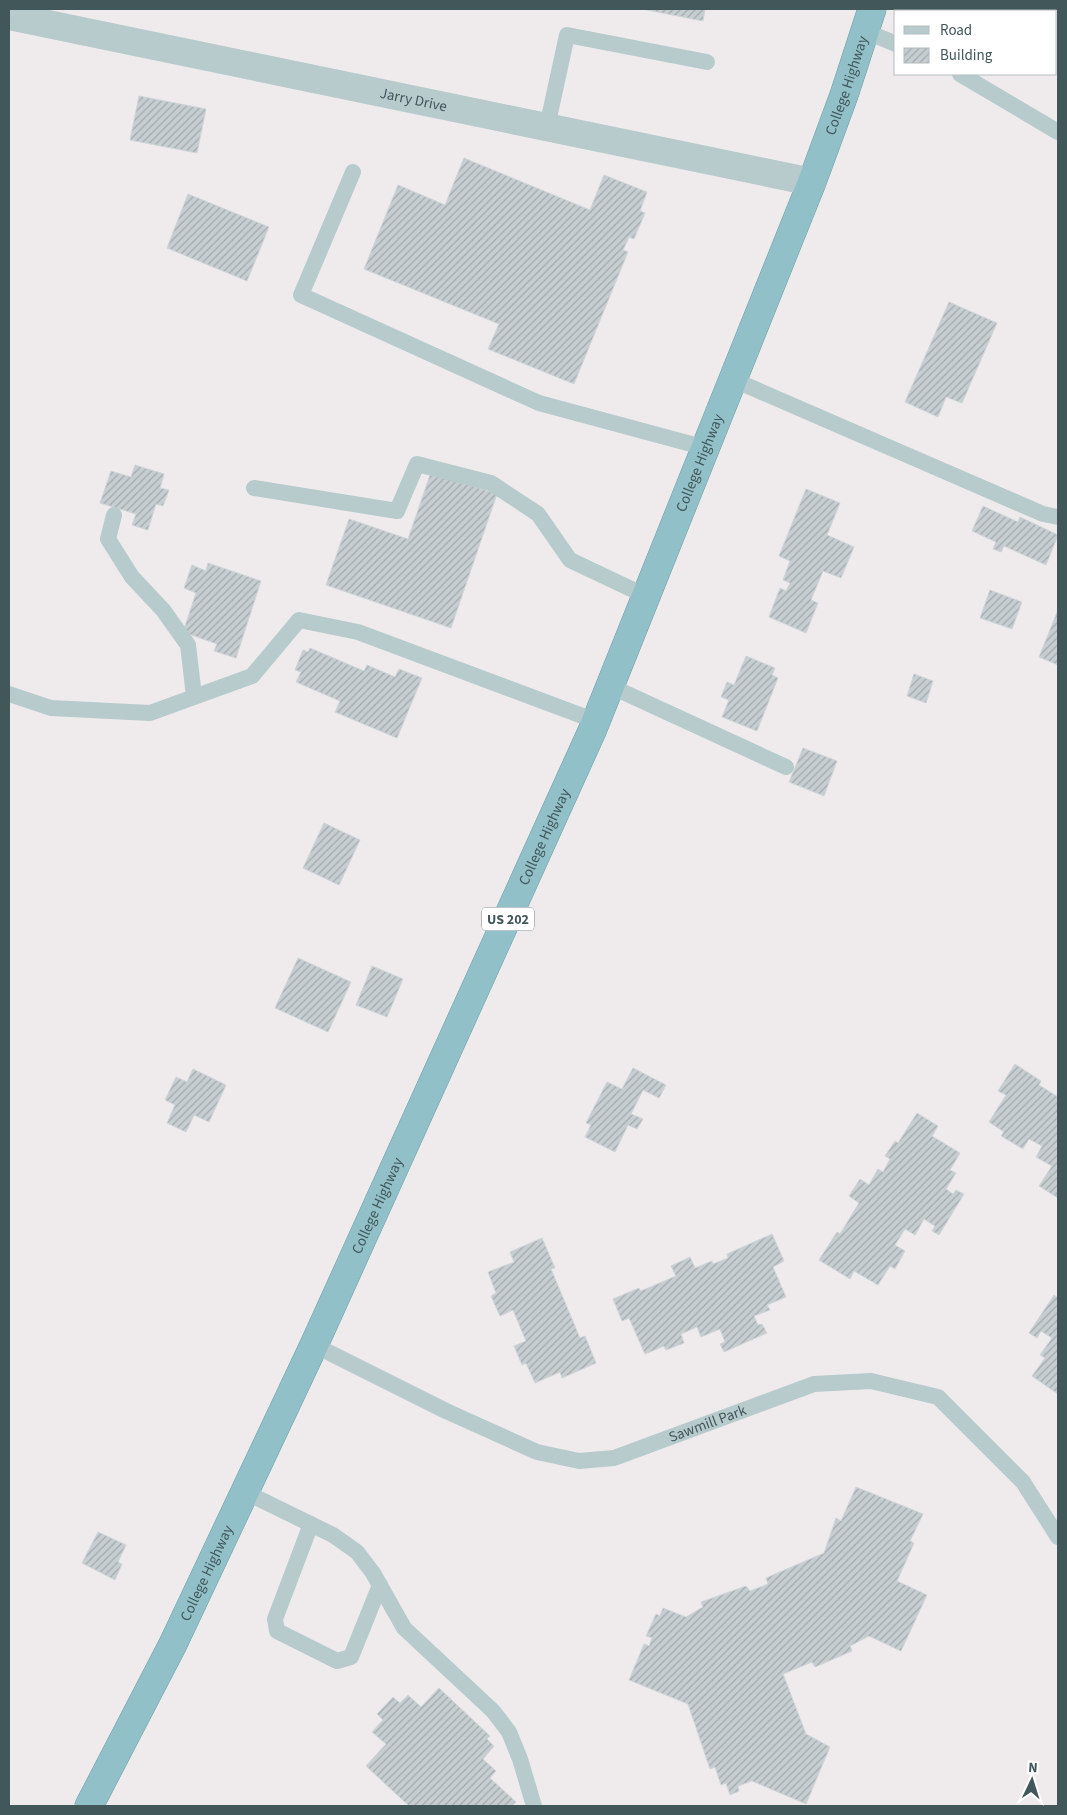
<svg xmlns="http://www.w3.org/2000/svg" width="1067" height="1815" viewBox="0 0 1067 1815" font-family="'Source Sans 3',sans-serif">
<defs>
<pattern id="building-hatch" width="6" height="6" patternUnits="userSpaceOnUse" patternTransform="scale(1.25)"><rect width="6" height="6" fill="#c7ced1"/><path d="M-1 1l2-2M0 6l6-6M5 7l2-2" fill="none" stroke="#a3aaad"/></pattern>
</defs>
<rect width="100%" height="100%" fill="#efebec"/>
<path fill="url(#building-hatch)" stroke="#ced5d8" d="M642 9H705L703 21Z
M139 96 206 109 197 153 130 140Z
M464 158 590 210 604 175 647 192 640 211 645 213 634 239 629 237 623 250 628 252 574 384 488 349 499 324 364 269 398 185 445 205Z
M188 194 269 227 247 281 167 248Z
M949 302 997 323 962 403 946 397 938 417 905 402Z
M135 465 164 474 160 488 169 490 163 506 156 504 148 530 132 525 136 514 100 503 111 471 131 477Z
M431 472 497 494 451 628 326 585 349 519 408 539Z
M806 489 840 503 827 535 854 547 841 578 823 571 811 600 818 603 806 633 769 617 780 588 786 591 790 583 783 580 790 561 779 556Z
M983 506 1018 522 1020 517 1058 535 1046 565 1004 546 1001 552 993 549 996 542 972 531Z
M208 563 261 581 236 658 214 651 217 644 183 632 196 593 184 588 192 565 206 571Z
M990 590 1022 602 1012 629 980 618Z
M1058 610V665L1039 657Z
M310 648 364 671 367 665 395 677 399 669 422 678 397 738 335 712 340 701 296 682 301 672 295 670 303 650 308 652Z
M746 656 775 668 772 675 778 678 757 731 722 717 729 700 721 697 727 682 734 685Z
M914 674 933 681 926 703 907 696Z
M803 748 837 761 824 796 789 782Z
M324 823 360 840 339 885 303 868Z
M298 958 351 982 328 1032 275 1008Z
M372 966 403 979 387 1017 356 1005Z
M1015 1064 1041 1081 1039 1085 1058 1097V1198L1039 1186 1052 1166 1036 1157 1042 1146 1029 1139 1023 1149 1001 1136 1004 1132 989 1122 1006 1095 998 1091Z
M633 1068 666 1085 659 1098 643 1090 631 1114 643 1119 637 1129 628 1125 615 1152 585 1137 591 1125 586 1123 607 1082 622 1089Z
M193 1069 226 1085 209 1122 194 1115 186 1132 167 1123 175 1105 165 1100 176 1077 187 1082Z
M917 1113 938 1126 932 1136 960 1153 950 1170 956 1173 946 1189 953 1194 956 1190 964 1194 939 1235 932 1231 935 1226 924 1219 915 1235 905 1229 895 1245 905 1251 895 1269 890 1266 878 1285 854 1271 850 1279 819 1260 837 1232 840 1234 859 1203 849 1196 860 1179 869 1185 878 1169 883 1172 890 1159 885 1156 895 1141 898 1143Z
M772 1234 784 1261 773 1267 786 1297 767 1305 770 1310 754 1316 758 1325 762 1324 767 1333 724 1352 720 1344 725 1342 720 1329 701 1337 697 1327 681 1334 684 1343 666 1350 664 1346 645 1354 629 1318 622 1321 613 1299 639 1288 641 1291 676 1276 671 1266 690 1257 695 1268 712 1261 713 1264 728 1258 727 1254Z
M542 1238 555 1268 551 1269 580 1338 585 1336 596 1363 562 1378 560 1372 535 1383 526 1363 522 1365 514 1346 526 1341 513 1310 500 1316 491 1296 496 1293 488 1272 514 1262 510 1252Z
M1054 1295 1058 1298V1394L1032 1376 1045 1358 1040 1355 1052 1338 1041 1331 1037 1338 1029 1333Z
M856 1487 923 1514 910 1541 914 1543 897 1581 927 1595 901 1651 869 1636 850 1646 852 1651 815 1667 812 1662 783 1674 806 1734 830 1747 806 1804 752 1781 738 1786 739 1791 730 1795 726 1783 721 1785 715 1767 710 1769 688 1704 629 1680 644 1644 649 1646 652 1638 646 1636 656 1614 660 1616 663 1608 686 1617 703 1607 701 1602 746 1586 750 1591 768 1584 766 1578 824 1553 836 1518 841 1521Z
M98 1532 126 1545 118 1562 122 1564 115 1580 82 1563Z
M439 1688 490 1736 487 1739 494 1746 483 1759 496 1771 490 1778 516 1802 511 1806H409L366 1766 386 1744 372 1732 383 1720 377 1714 393 1697 400 1703 408 1695 421 1707Z"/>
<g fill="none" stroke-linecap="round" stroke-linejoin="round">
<defs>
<g id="trunk">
<path id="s3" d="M89 1806 173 1644 314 1345 592 731 812 182 844 95 872 9"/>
</g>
</defs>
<use href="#trunk" stroke="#68a1ac" stroke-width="29"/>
<g stroke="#b7cbcd" stroke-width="16">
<path d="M865 31 896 44"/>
<path d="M960 74 1058 132"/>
<path d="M547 127 567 35 707 62"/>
<path d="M353 172 301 295 539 403 706 448"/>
<path d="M734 380 1043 514 1058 517"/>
<path d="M254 488 397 511 417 464 491 483 538 514 570 560 646 596"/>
<path d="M114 515 108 539 132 577 163 610 188 645 194 696"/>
<path d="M610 686 786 767"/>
<path d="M9 694 51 708 150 713 252 676 299 620 358 632 596 721"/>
<path id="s1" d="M314 1345 446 1411 537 1452 579 1461 614 1458 814 1384 871 1381 938 1397 1023 1482 1058 1537"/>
<path d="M245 1492 333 1535 357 1552 373 1573 404 1628 493 1711 509 1732 520 1759 534 1806"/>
<path d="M311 1524 275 1619 277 1631 337 1661 351 1657 380 1585"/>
</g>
<path stroke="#b7cbcd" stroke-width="28" id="s2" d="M14 17 812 182"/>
<use href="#trunk" stroke="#92c0c8" stroke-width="28"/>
</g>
<g text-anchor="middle" stroke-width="4" stroke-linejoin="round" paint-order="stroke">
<rect fill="#fff" stroke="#7b898c" stroke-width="1" x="482" y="907.5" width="52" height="23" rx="4"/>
<g font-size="14" font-weight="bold" fill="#42575a">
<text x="508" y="924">US 202</text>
</g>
<g font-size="15" fill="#42575a" stroke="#fff">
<text dy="5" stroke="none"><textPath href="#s3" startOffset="1881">College Highway</textPath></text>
<text dy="5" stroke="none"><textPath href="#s2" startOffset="408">Jarry Drive</textPath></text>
<text dy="5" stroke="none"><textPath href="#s3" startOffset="1476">College Highway</textPath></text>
<text dy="5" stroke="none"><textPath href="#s3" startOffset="1071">College Highway</textPath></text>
<text dy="5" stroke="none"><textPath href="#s3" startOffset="666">College Highway</textPath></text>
<text dy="5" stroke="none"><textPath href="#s1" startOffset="425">Sawmill Park</textPath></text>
<text dy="5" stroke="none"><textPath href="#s3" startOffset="261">College Highway</textPath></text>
</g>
</g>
<rect width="1067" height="1815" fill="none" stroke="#42575a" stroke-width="20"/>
<rect x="894" y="10" width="162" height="65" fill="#ffffff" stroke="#b3bcbd"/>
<rect x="904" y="26" width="25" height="8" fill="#b7cbcd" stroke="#b3bcbd"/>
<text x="940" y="35" font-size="15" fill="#42575a">Road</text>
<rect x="904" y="48" width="25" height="15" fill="url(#building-hatch)" stroke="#b3bcbd"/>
<text x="940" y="60" font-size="15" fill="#42575a">Building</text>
<g transform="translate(1032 1780) rotate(4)" stroke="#ffffff" stroke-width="4" paint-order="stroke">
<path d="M0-4L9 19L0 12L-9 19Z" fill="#42575a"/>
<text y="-8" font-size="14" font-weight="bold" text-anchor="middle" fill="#42575a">N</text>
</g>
</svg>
